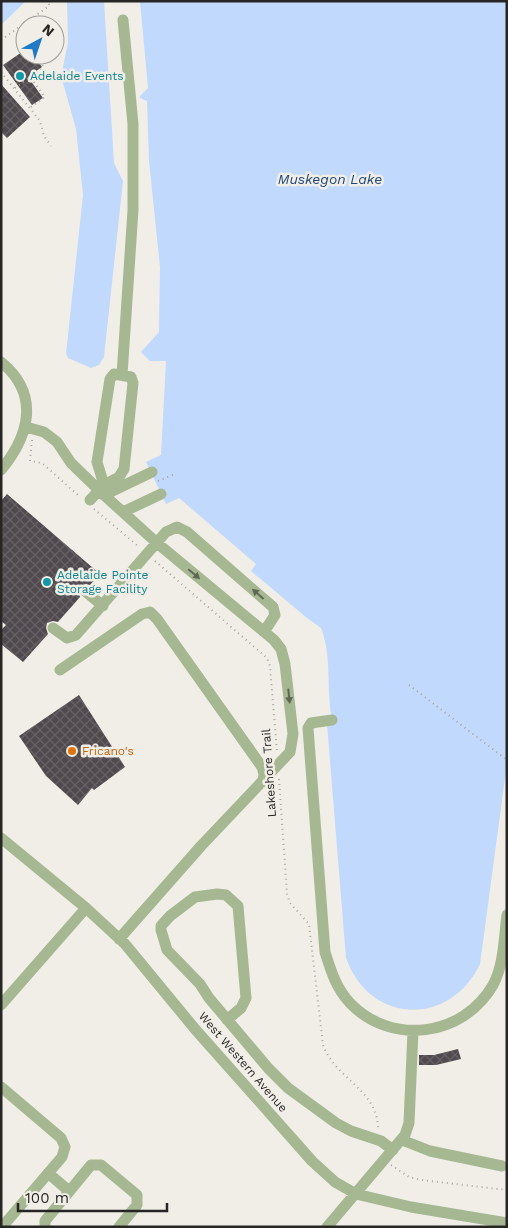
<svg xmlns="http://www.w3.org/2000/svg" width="508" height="1228" viewBox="0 0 508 1228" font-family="'Work Sans',sans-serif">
<defs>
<pattern id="building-cross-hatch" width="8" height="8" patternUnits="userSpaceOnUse" patternTransform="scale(1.25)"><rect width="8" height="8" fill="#504a4e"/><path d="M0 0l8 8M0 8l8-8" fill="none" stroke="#666164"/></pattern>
</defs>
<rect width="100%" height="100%" fill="#f1eee8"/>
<path fill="#c1d9fd" d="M1 1H26L1 25Z
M67 1H104L114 163 123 181 104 357 99 365 91 368 68 358 66 354 83 195 76 129 61 76 68 43Z
M140 1H507V763L480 964C450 1027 370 1025 346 958L327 724 333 723C325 692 333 658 321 628L307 618 251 571 256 564 179 498 166 504 146 462 161 455 166 361H150L141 352 159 332 160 267 149 161 147 101 140 98V96L148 88Z"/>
<path fill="url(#building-cross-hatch)" d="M25 50V55H33L42 67 28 77 43 98 32 105 3 65Z
M1 84 30 117 7 138 1 132Z
M7 494 100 574 90 585 86 584 80 586 78 590 80 597 58 622 53 621 47 623 46 628 48 634 23 662 1 644V630L6 625 1 621V501Z
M79 695 125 767 94 790 92 788 78 805 46 776 19 736Z
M458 1049 461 1059 436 1065H419V1055H434Z"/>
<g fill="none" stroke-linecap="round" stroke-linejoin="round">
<path stroke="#a8a6a1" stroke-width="2" stroke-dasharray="1 4" stroke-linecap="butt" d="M1 4 4 1
M32 18 34 25
M1 40 49 6V1
M1 72 40 121 44 136 51 146
M15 88 30 77
M31 107 45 97 30 77 43 68 40 55
M32 440 30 461 42 463 79 496
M158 481 175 474
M94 509 138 546
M155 561 267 658 270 666 277 752
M409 685 507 760
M279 779 287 894 290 903 309 924 323 1045C335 1079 379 1090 378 1130
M391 1165 409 1177 421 1180 507 1190"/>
<path stroke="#a5b891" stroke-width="11" d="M1 362C40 394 30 435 1 470
M122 375 133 210V124L123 20
M26 427 44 432 57 442 71 463 104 495 157 543 274 640 281 649 285 664 293 734 290 752 201 846 119 939
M104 495 152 472
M90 500 104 485 119 477 124 469 133 383 131 377 114 374 110 379 97 462 104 485
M123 512 161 494
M85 591 103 606
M53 628 67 638 76 635 166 532 177 527 187 532 273 607 275 615 264 632
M60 670 142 614 150 612 157 619 262 767 264 774 263 782
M332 720 311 723 308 728 325 952C331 971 336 988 350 1003 391 1046 463 1037 493 985 504 965 504 937 507 915
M1 838 86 908 125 944 195 1029 312 1161 335 1182 356 1194 411 1207 507 1223
M1 1005 86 908
M227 1020 241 1008 246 998 238 906 226 895 217 894 195 897 170 916 161 926V930L167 950 200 984 209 998 268 1068 288 1088 336 1123 351 1131 381 1141 393 1150
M1 1087 61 1138 65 1147 62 1157 2 1227
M402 1140 430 1151 502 1166
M48 1173 69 1191
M45 1227V1221L91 1165H101L137 1195V1205L119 1227
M327 1227 405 1135 409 1123 413 1031"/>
</g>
<defs><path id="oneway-solid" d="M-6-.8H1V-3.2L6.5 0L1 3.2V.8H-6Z" transform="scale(1.25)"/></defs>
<g fill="#606855">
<use href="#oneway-solid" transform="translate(194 574) rotate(40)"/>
<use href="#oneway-solid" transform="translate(258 594) rotate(-139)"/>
<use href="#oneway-solid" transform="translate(289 696) rotate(84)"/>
</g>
<g fill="#0f9aa8" stroke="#f1eee8" stroke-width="2">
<circle cx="20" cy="76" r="5"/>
<circle cx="47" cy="582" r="5"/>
</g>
<circle fill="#e8710a" stroke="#f1eee8" stroke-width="2" cx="72" cy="751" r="5"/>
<g text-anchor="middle" stroke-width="5" stroke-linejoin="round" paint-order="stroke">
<g font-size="12" fill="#0d838f" stroke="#f1eee8" text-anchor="start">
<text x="30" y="80">Adelaide Events</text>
<text x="57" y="579">Adelaide Pointe<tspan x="57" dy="14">Storage Facility</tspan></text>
</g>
<g font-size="12" fill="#c56008" stroke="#f1eee8" text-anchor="start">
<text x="82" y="755">Fricano's</text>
</g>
<g font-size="12" fill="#272624" stroke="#f1eee8">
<text transform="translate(269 773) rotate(-94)" y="4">Lakeshore Trail</text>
<text transform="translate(243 1062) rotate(49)" y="4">West Western Avenue</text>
</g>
<g font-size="14" font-style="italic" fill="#21477c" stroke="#f1eee8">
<text x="330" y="184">Muskegon Lake</text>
</g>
</g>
<rect width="508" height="1228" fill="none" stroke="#272624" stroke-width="5"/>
<g transform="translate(40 40) rotate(40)"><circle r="24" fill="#f1eee8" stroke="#a09e9a"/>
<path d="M0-4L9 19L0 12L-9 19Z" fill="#1f7ac7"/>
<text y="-8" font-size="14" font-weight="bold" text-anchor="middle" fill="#272624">N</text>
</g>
<path d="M18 1203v8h149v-8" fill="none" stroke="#272624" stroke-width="2.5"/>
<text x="25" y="1203" font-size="15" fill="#272624" stroke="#f1eee8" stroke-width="4" paint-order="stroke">100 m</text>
</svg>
